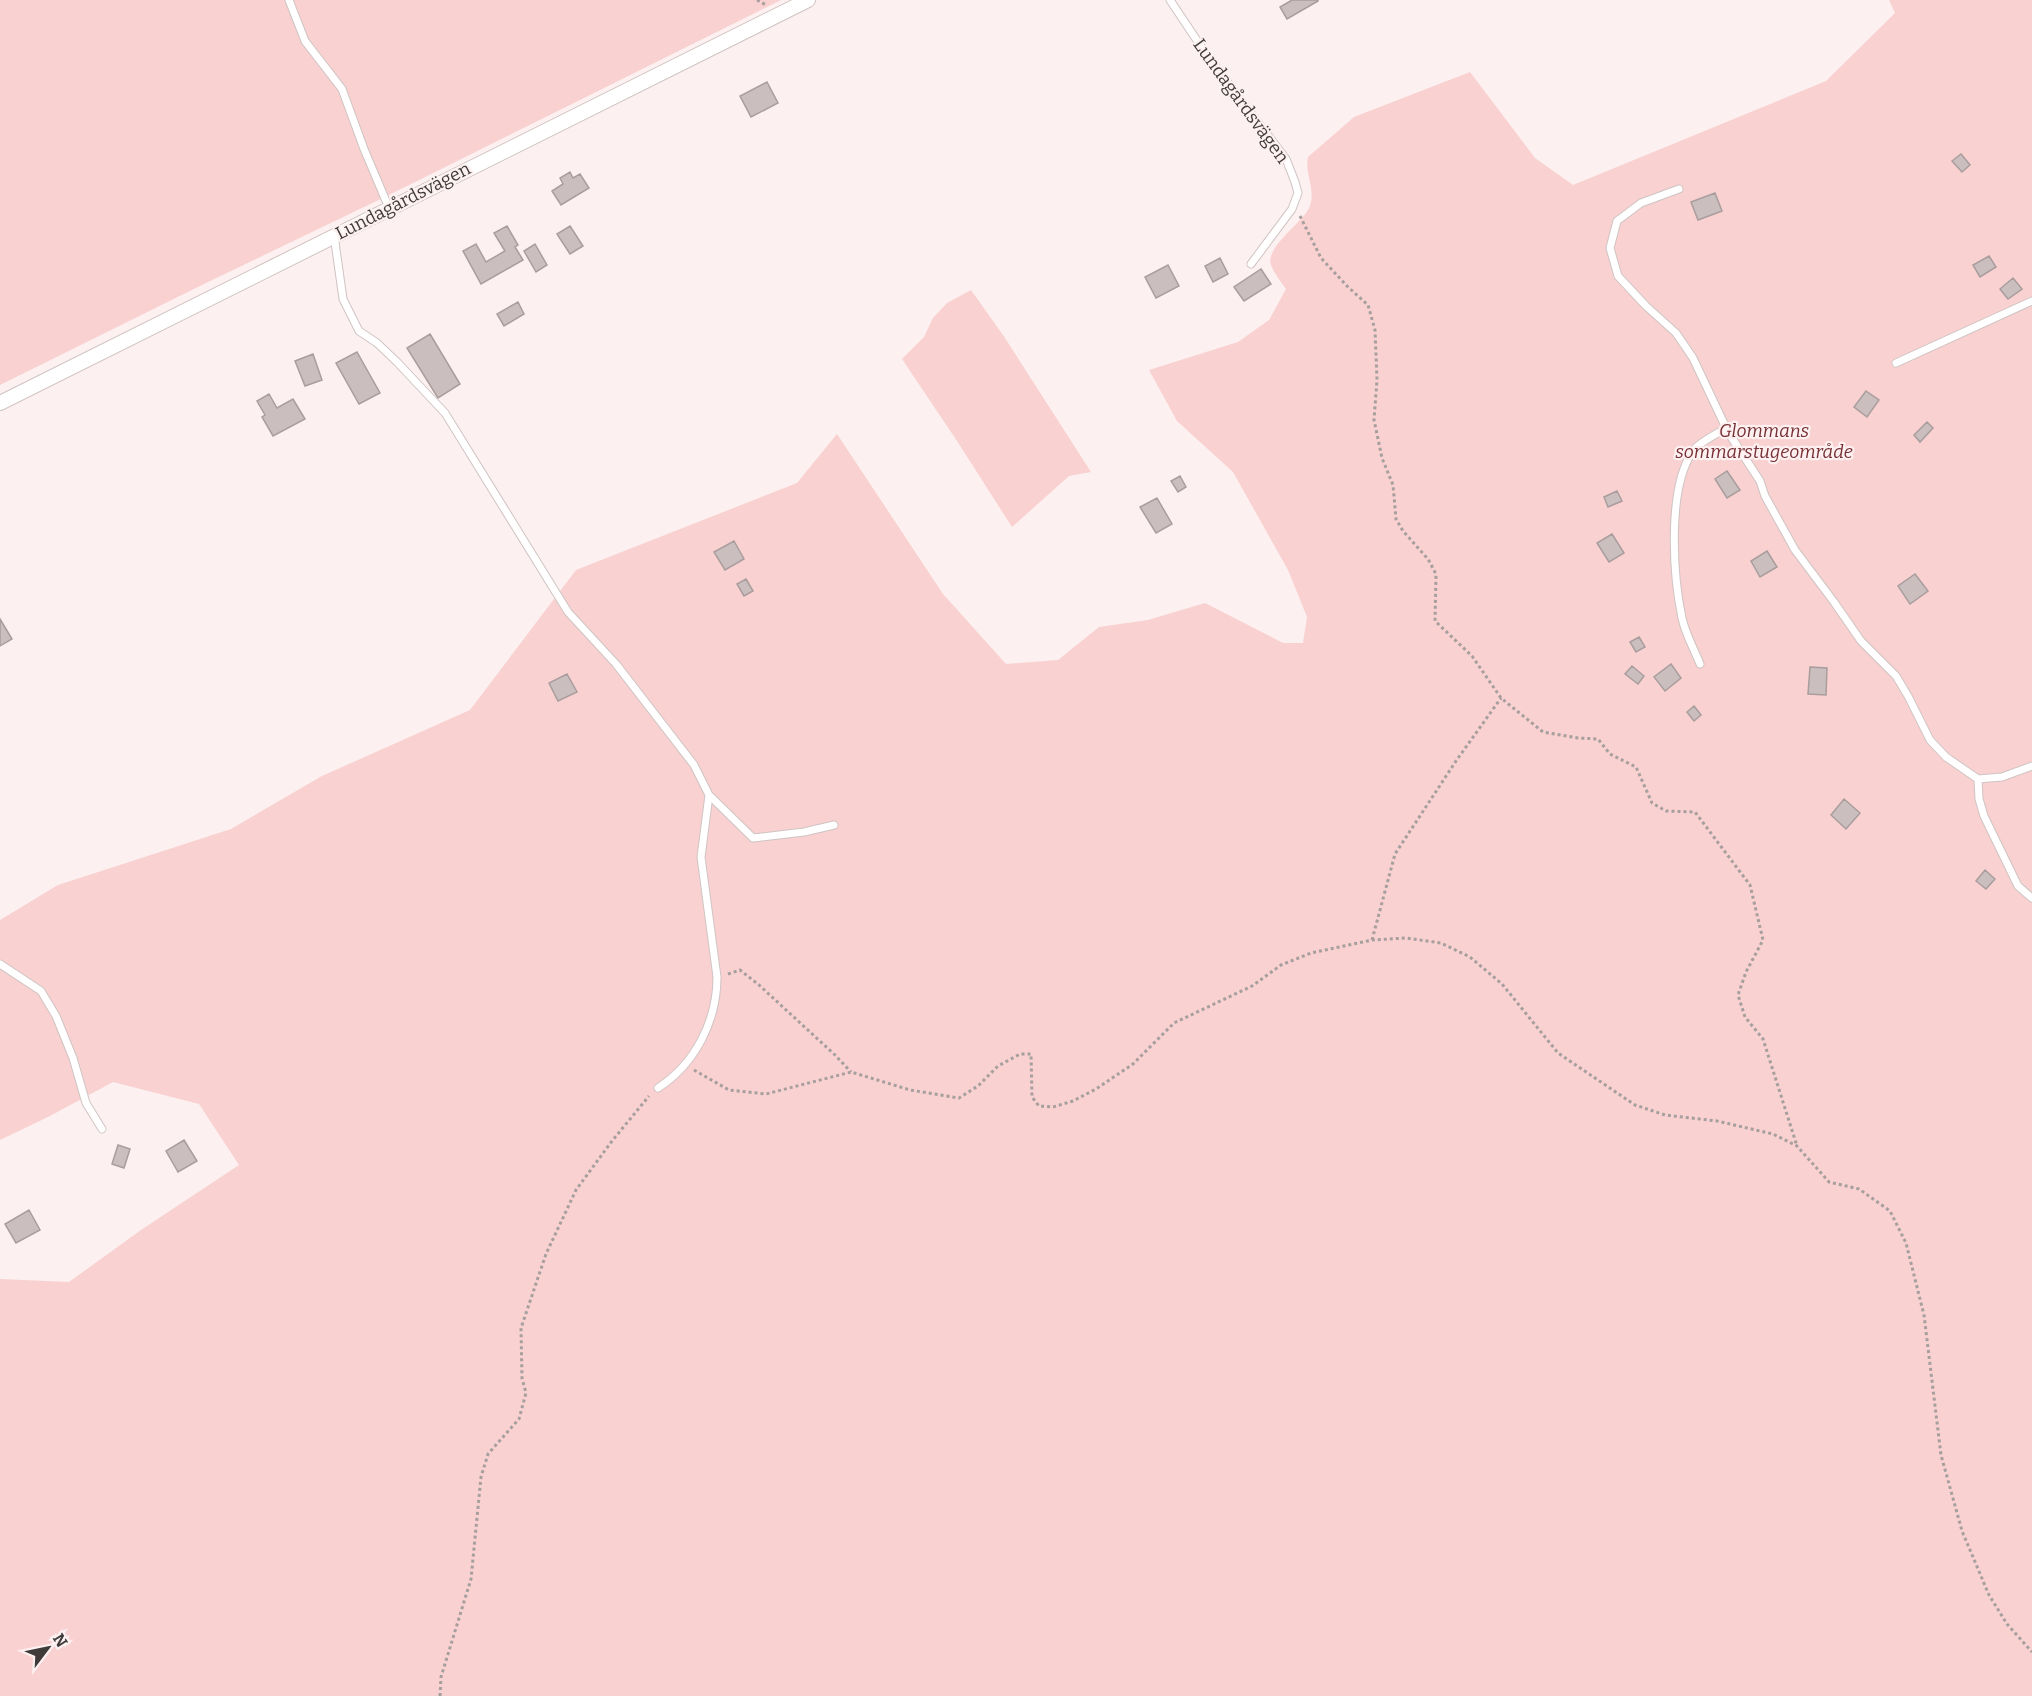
<svg xmlns="http://www.w3.org/2000/svg" width="2032" height="1696" viewBox="0 0 2032 1696" font-family="Bitter,serif">
<rect width="100%" height="100%" fill="#fdf0f0"/>
<path fill="#f8d1d0" d="M0 0H781L391 194 206 283 0 385Z
M1889 0H2032V1696H0V1279L69 1282 141 1230 239 1165 199 1104 113 1082 50 1116 0 1140V920L58 885 231 829 322 776 470 710 576 570 797 483 837 434 943 594 1006 664 1058 660 1099 627 1148 620 1205 603 1283 643H1303L1307 617 1288 570 1233 472 1177 421 1149 370 1238 342 1269 320 1286 289C1281 282 1274 273 1271 265 1265 247 1302 223 1309 208 1317 191 1304 173 1308 157L1354 117 1470 72 1535 158 1573 185 1826 81 1895 13Z
M971 290 1005 338 1091 472 1069 476 1012 527 957 441 902 359 924 337 933 318 947 303Z"/>
<path fill="#cabebe" stroke="#a99d9d" stroke-width="1.5" d="M1292 0H1318V1L1287 19 1280 7Z
M767 82 778 103 751 117 740 96Z
M1961 154 1970 165 1962 172 1952 161Z
M570 172 573 178 580 174 589 188 561 205 552 191 563 184 560 178Z
M1715 193 1722 211 1698 220 1691 202Z
M507 226 518 245 515 247 523 260 481 284 463 251 476 244 486 262 505 251 494 233Z
M570 226 583 246 570 254 557 234Z
M535 244 547 265 536 272 524 251Z
M1989 256 1996 267 1980 277 1973 265Z
M1220 258 1228 274 1213 282 1205 266Z
M1168 265 1179 286 1156 298 1145 277Z
M1261 269 1271 284 1244 301 1234 287Z
M2013 278 2022 289 2008 299 2000 289Z
M518 302 524 314 504 326 497 314Z
M430 334 460 384 438 398 407 348Z
M357 352 380 393 359 404 336 363Z
M313 354 322 380 305 386 295 361Z
M1866 391 1879 400 1867 417 1854 407Z
M269 394 277 408 293 399 305 419 273 436 262 417 265 415 257 401Z
M1927 422 1933 428 1920 442 1914 435Z
M1727 471 1740 490 1727 498 1715 479Z
M1180 476 1186 487 1178 492 1171 481Z
M1617 491 1622 501 1608 507 1604 497Z
M1157 498 1172 524 1156 533 1140 507Z
M1612 534 1624 553 1609 562 1597 543Z
M734 541 744 559 725 570 714 552Z
M1767 551 1777 567 1760 577 1751 561Z
M1915 574 1928 591 1910 604 1898 586Z
M746 579 753 591 744 596 737 584Z
M0 619 12 639 0 646Z
M1639 637 1645 647 1636 652 1630 642Z
M1671 664 1681 678 1665 691 1654 677Z
M1632 666 1644 676 1638 684 1625 674Z
M1810 667 1827 668 1826 695 1808 694Z
M567 674 577 692 558 701 549 683Z
M1694 706 1701 715 1694 721 1687 712Z
M1844 799 1860 813 1846 829 1831 815Z
M1985 870 1995 879 1986 889 1976 881Z
M184 1140 197 1161 178 1172 166 1151Z
M118 1145 130 1149 124 1168 112 1164Z
M29 1210 40 1230 16 1243 5 1224Z"/>
<g fill="none" stroke-linecap="round" stroke-linejoin="round">
<defs>
<path id="service" d="M289 0 305 41 342 89 364 149 389 208
M1170 0 1206 54 1286 159 1295 182 1298 193 1292 209 1251 264
M1679 189 1641 203 1617 221 1610 248 1618 276 1646 306 1676 333 1693 358 1728 432 1760 481 1765 496 1795 550 1834 602 1861 641 1896 676 1908 696 1930 740 1946 757 1978 779 2002 777 2032 766
M334 235 343 299 359 331 377 343 397 362 445 413 568 612 616 664 694 765 709 795 753 838 804 832 834 825
M1896 363 2032 301
M1700 664C1694 649 1685 633 1682 618 1673 575 1667 488 1693 451 1699 442 1717 434 1726 428
M1978 779 1979 799 1984 816 2018 886 2032 898
M0 964 41 991 56 1016 73 1058 86 1103 102 1129
M658 1088C695 1064 717 1021 717 977L701 857 709 795"/>
<path id="minor" d="M0 403 808 0"/>
</defs>
<use href="#service" stroke="#cfc4c3" stroke-width="9"/>
<use href="#minor" stroke="#cfc4c3" stroke-width="16"/>
<path stroke="#a79e9e" stroke-width="3" stroke-dasharray="3 3" stroke-linecap="butt" d="M757 0 766 5
M1300 216 1321 258 1347 286 1368 305 1375 330 1377 380 1374 420 1382 458 1393 485 1396 519 1403 531 1428 559 1436 574 1435 621 1472 656 1501 698 1543 732 1578 738 1598 739 1610 754 1636 767 1652 803 1666 811 1695 812 1750 885 1763 940 1746 972 1738 995 1745 1017 1763 1039 1797 1146
M1372 940 1395 854 1456 761 1501 698
M728 974 740 970 759 985 835 1055 851 1072
M694 1070 729 1090 766 1094 851 1072 910 1090 959 1098 978 1086 998 1066 1020 1054H1031L1032 1097 1039 1106 1053 1107 1073 1101 1096 1089 1133 1064 1174 1023 1252 986 1281 965 1311 953 1372 940 1406 938 1441 943 1470 957 1502 984 1558 1053 1635 1105 1665 1115 1717 1121 1773 1134 1797 1146 1829 1182 1859 1189 1890 1211 1906 1243 1924 1315 1941 1455 1962 1531 1989 1595 2007 1624 2032 1652
M440 1696 441 1677 471 1579 481 1477 488 1454 519 1419 526 1393 522 1378 521 1328 546 1254 576 1190 612 1141 649 1096"/>
<use href="#service" stroke="#fff" stroke-width="7"/>
<use href="#minor" stroke="#fff" stroke-width="14"/>
</g>
<g text-anchor="middle" stroke-width="4.5" stroke-linejoin="round" paint-order="stroke">
<g font-size="18" fill="#3f3b3a" stroke="#fdf0f0">
<text transform="translate(1241 101) rotate(54)" y="6">Lundagårdsvägen</text>
<text transform="translate(403 201) rotate(-27)" y="6">Lundagårdsvägen</text>
</g>
<g font-size="18" font-style="italic" fill="#772f34" stroke="#fdf0f0">
<text x="1764" y="437">Glommans<tspan x="1764" dy="21">sommarstugeområde</tspan></text>
</g>
</g>
<g transform="translate(48 1648) rotate(58)" stroke="#fdf0f0" stroke-width="4.5" paint-order="stroke">
<path d="M0-4.5L10 22L0 15L-10 22Z" fill="#3f3b3a"/>
<text y="-9" font-size="16" font-weight="bold" text-anchor="middle" fill="#3f3b3a">N</text>
</g>
</svg>
